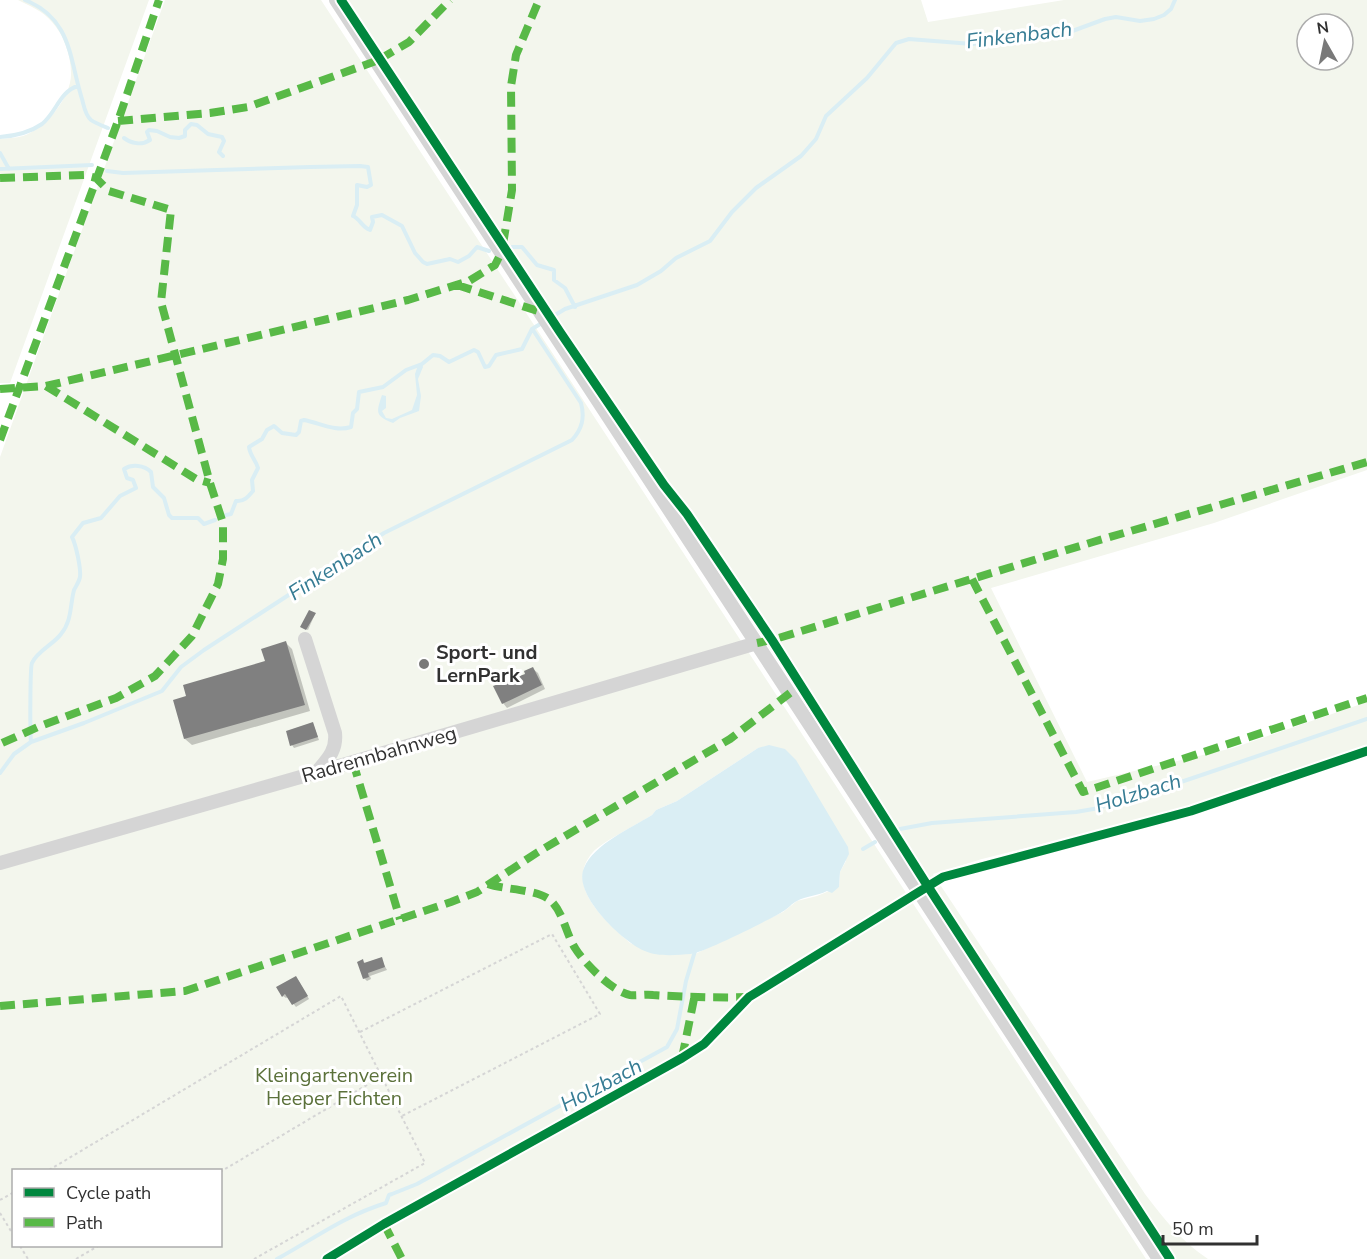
<svg xmlns="http://www.w3.org/2000/svg" width="1367" height="1259" viewBox="0 0 1367 1259" font-family="'Nunito Sans',sans-serif">
<rect width="100%" height="100%" fill="#fff"/>
<path fill="#f3f6ed" fill-rule="evenodd" d="M18 0H149L10 383H0V139C7 138 16 138 23 136 45 129 72 97 71 73 71 56 64 35 52 22 43 11 30 6 18 0Z
M165 0H321L1146 1259H0V457ZM758 748 846 861 840 872 839 887 817 896 797 901 783 912 695 954 635 945 630 943C606 921 563 886 593 852 602 842 638 824 652 815L656 810 677 801ZM14 1170H220V1246H14Z
M345 0H921L928 22 1064 0H1367V470L1214 523 991 588 1087 782 1233 748 1367 702V747L1190 807 982 859 933 874 1145 1194C1164 1219 1182 1242 1208 1259H1169L760 634 652 474 503 238ZM1307 24H1343V60H1307Z"/>
<path fill="#daeef4" d="M422 364 423 367 418 379 421 396 419 411 400 418 393 423C375 416 376 413 382 395L386 396V408L382 411 386 418 392 419 412 410 417 395 415 374 418 365Z
M769 745 785 749 796 760 848 847 849 854 840 872 839 887 832 893 827 891C817 896 806 896 797 901 792 903 788 909 782 912 769 920 703 953 691 954 677 955 657 957 645 951 623 942 572 894 584 868 594 844 631 828 652 815L656 810 677 801 758 748Z"/>
<path fill="#0003" d="M315 614 308 630 303 628Z
M286 643 292 649 310 711 192 745 185 739 188 697 267 662Z
M533 669 538 673 545 689 507 708 503 703Z
M313 724 319 740 294 748 292 745Z
M381 959 387 970 370 976 371 979 367 981 364 978 363 961 366 964Z
M298 980 309 999 296 1007 288 997 286 998 283 996Z"/>
<g fill="none" stroke-linecap="round" stroke-linejoin="round">
<path stroke="#daeef4" stroke-width="4" d="M25 0C72 19 69 58 82 99 84 106 85 115 91 120 95 123 103 126 108 128
M0 137C15 136 29 133 42 124 56 113 60 91 78 86
M124 138C131 143 141 146 150 140L147 132 149 130 157 131 170 137 179 138 185 136V130L191 124 197 125 208 134 222 137 224 141 219 152 223 156
M0 153 9 169
M0 169 92 165
M107 171 123 173 310 167 360 166 368 167 371 185 367 187 357 185V205L353 216C360 219 362 227 370 230L373 222 372 217 382 215 402 226 415 253 423 262 427 264 450 259 458 262 469 256 477 247 489 251
M512 247H522L537 265 554 270V280L565 288 575 307
M226 515 231 514 236 501C244 502 248 497 253 491L252 480 258 468C256 460 250 456 249 447L262 439 267 430 274 426 282 433 296 435 299 432 301 421 304 420C320 423 335 432 351 427L353 413 357 409 359 392 383 387 406 370 422 364 433 355 440 356 449 362 474 350 478 352 485 367 489 366 496 355 522 349 532 329 565 309 637 285 661 271 676 258 710 241 732 212 756 188 801 156 816 139 826 116 867 78 896 43 909 39 972 44 1067 33 1105 19 1116 17 1140 21 1154 19 1164 15 1171 9 1175 0
M31 742C30 733 30 667 32 663 37 651 54 644 61 634 72 621 70 605 74 590 76 586 79 582 80 577 81 568 76 545 72 537L83 523 101 518 120 496 136 488 133 480 127 478 124 469C132 464 144 465 151 472L153 487 164 498 169 515 172 518H198L204 524 215 520
M0 773 14 754 31 742 84 723 162 691 181 667 204 650 384 533 572 440C582 429 585 418 581 403L533 330
M900 829 932 823 1076 812 1099 808 1166 785 1175 784 1367 719
M863 849 875 842
M277 1259C315 1238 344 1216 386 1203L389 1195 392 1194 417 1184 667 1047 677 1029 686 981 695 951"/>
</g>
<path fill="#808080" d="M309 610 316 613 306 630 300 627Z
M286 641 305 705 184 739 173 700 186 696 183 685 265 661 261 649Z
M533 667 542 685 502 704 493 686 525 674 524 671Z
M313 722 318 737 290 746 286 731Z
M382 957 385 967 368 973 369 977 363 979 357 962 363 959 364 963Z
M296 976 308 996 292 1005 285 994 282 997 276 987Z"/>
<g fill="none" stroke-linecap="round" stroke-linejoin="round">
<path stroke="#d5d5d5" stroke-width="2" stroke-dasharray="3 3" stroke-linecap="butt" d="M360 1032 552 934 600 1014 402 1116
M49 1170 341 996 425 1163 254 1259
M220 1172 382 1076
M0 1200 14 1192
M0 1213 14 1236
M20 1246 28 1259
M76 1259 98 1246"/>
<path stroke="#d5d5d5" stroke-width="14" d="M336 0 1159 1259
M305 639 335 733C337 751 327 760 316 773
M0 863 353 762 757 643"/>
<path stroke="#58b947" stroke-width="8" stroke-dasharray="15 8" stroke-linecap="butt" d="M380 59 409 42 450 0
M118 121 210 113 248 107 376 61
M0 178 84 175 96 178 109 191 171 210 161 302 210 483 223 523V559L218 584 192 636 155 676 116 698 40 726 0 744
M503 244 512 190 511 86 516 55 539 0
M457 285 538 311 544 308
M46 386 196 479 210 483
M0 389 46 386 408 300 469 281 495 265 501 253
M0 440 118 121 159 0
M972 579 1083 792 1367 698
M757 643 772 640 1093 542 1367 462
M353 762 400 919
M488 884C505 890 537 889 550 900 563 911 566 934 575 948 584 963 613 992 630 995 637 996 645 994 653 995 685 997 716 998 749 997
M0 1006 185 991 451 902 477 892 538 852 730 739 790 693
M682 1058 694 999
M384 1224 402 1259"/>
<defs>
<path id="cycleway" d="M341 0 560 332 664 485 687 514 772 640 927 885 1170 1259
M327 1259 384 1224 682 1058 704 1044 749 997 943 877 1191 811 1367 751"/>
</defs>
<use href="#cycleway" stroke="#fff" stroke-width="13"/>
<use href="#cycleway" stroke="#00873e" stroke-width="9"/>
</g>
<circle fill="#797979" stroke="#fff" stroke-width="2" cx="424" cy="664" r="6"/>
<g text-anchor="middle" stroke-width="6" stroke-linejoin="round" paint-order="stroke">
<g font-size="20" font-weight="bold" fill="#313131" stroke="#fff" text-anchor="start">
<text x="436" y="659">Sport- und<tspan x="436" dy="23">LernPark</tspan></text>
</g>
<g font-size="20" fill="#313131" stroke="#fff">
<text transform="translate(379 754) rotate(-16)" y="7">Radrennbahnweg</text>
</g>
<g font-size="20" fill="#5b713a" stroke="#fff">
<text x="334" y="1082">Kleingartenverein<tspan x="334" dy="23">Heeper Fichten</tspan></text>
</g>
<g font-size="21" font-style="italic" fill="#367c94" stroke="#fff">
<text transform="translate(1019 35) rotate(-7)" y="7">Finkenbach</text>
<text transform="translate(335 566) rotate(-33)" y="7">Finkenbach</text>
<text transform="translate(1138 793) rotate(-17)" y="7">Holzbach</text>
<text transform="translate(601 1085) rotate(-28)" y="7">Holzbach</text>
</g>
</g>
<rect x="12" y="1169" width="210" height="78" fill="#ffffff" stroke="#adadad" stroke-width="1.5"/>
<rect x="24" y="1188" width="30" height="9" fill="#00873e" stroke="#adadad" stroke-width="1.5"/>
<text x="66" y="1199" font-size="18" fill="#313131">Cycle path</text>
<rect x="24" y="1218" width="30" height="9" fill="#58b947" stroke="#adadad" stroke-width="1.5"/>
<text x="66" y="1229" font-size="18" fill="#313131">Path</text>
<g transform="translate(1325 42) rotate(351)"><circle r="28" fill="#ffffff" stroke="#adadad" stroke-width="1.5"/>
<path d="M0-4.5L10 22L0 15L-10 22Z" fill="#797979"/>
<text y="-9" font-size="16" font-weight="bold" text-anchor="middle" fill="#313131">N</text>
</g>
<path d="M1163 1235v9h94v-9" fill="none" stroke="#313131" stroke-width="3"/>
<text x="1172" y="1235" font-size="18" fill="#313131" stroke="#ffffff" stroke-width="4.5" paint-order="stroke">50 m</text>
</svg>
